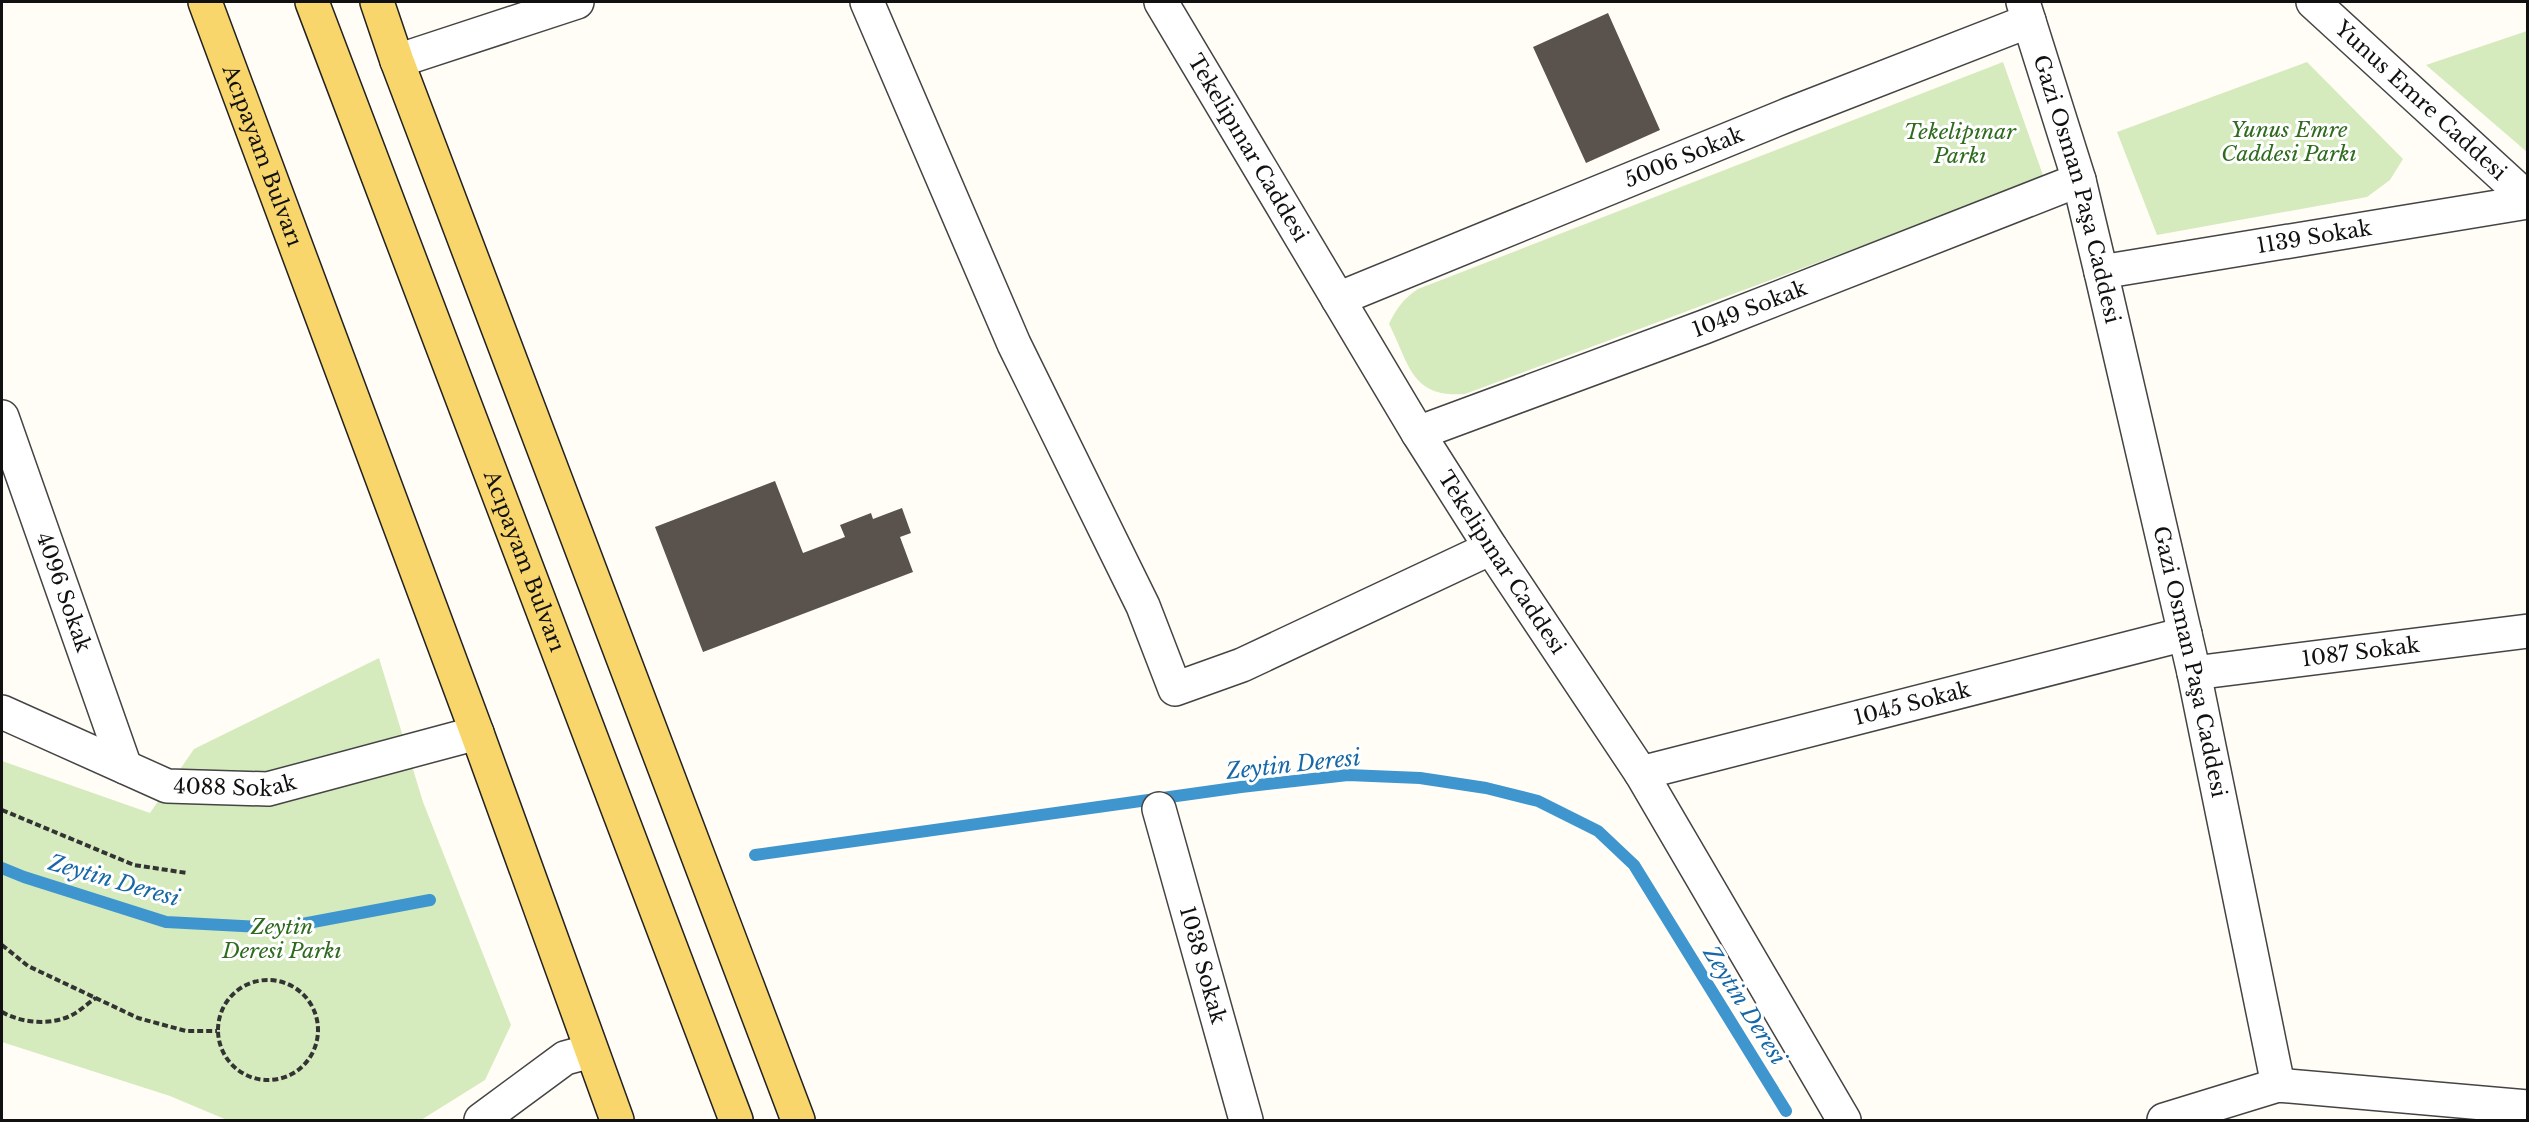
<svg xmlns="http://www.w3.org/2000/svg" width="2529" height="1122" viewBox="0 0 2529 1122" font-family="'Libre Baskerville',serif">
<rect width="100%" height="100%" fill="#fffdf5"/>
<path fill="#d5ebbd" d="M2527 31H2528L2527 152 2426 65Z
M2003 62 2044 178 1465 394C1411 398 1410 365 1389 324 1396 309 1404 298 1418 289Z
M2307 62 2403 159 2390 180 2367 197 2157 235 2117 132Z
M379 658 423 802 511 1025 485 1080 421 1120H227L170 1096 2 1042V761L150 813 194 749Z"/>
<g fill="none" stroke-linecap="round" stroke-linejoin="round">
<path stroke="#3f96cf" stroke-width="12" d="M755 855 1241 787 1348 775 1420 778 1486 788 1538 801 1598 831 1634 865 1786 1111
M2 868 24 877 166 922 281 928 430 900"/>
</g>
<path fill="#5a524d" d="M1608 13 1660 130 1586 163 1533 47Z
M775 481 803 553 845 537 840 525 871 513 873 519 902 508 911 533 900 537 913 572 703 652 655 527Z"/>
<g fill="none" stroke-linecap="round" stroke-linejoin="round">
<defs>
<g id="street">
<path d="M867 2 1014 344 1143 606 1175 689 1242 665 1491 548"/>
<path id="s1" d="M1161 2 1418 433 1491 548 1641 773 1844 1120"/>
<path id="s2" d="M2023 2 2079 180 2101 272 2194 673 2278 1085"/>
<path id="s3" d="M2313 2 2528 199"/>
<path d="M397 61 577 2"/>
<path id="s4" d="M2101 272 2528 202"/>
<path id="s5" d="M1338 299 1790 114 2029 21"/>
<path id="s6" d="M2 417 125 767"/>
<path id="s7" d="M1418 433 1704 327 2079 180"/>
<path id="s8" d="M2194 673 2528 631"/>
<path id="s9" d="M2 712 167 786 268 789 477 733"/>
<path id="s10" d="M1641 773 2185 634"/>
<path id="s11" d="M1159 809 1246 1120"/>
<path d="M481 1120 565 1058 591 1051"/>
<path d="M2164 1120 2278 1085 2528 1107"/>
</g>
<g id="primary">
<path id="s12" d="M205 2 477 733 617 1120"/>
<path id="s13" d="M312 2 736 1120"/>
<path d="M377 2 397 61 798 1120"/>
</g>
</defs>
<use href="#street" stroke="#444" stroke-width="36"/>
<use href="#primary" stroke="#222" stroke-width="36"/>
<path stroke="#333" stroke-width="4" stroke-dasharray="6 3" stroke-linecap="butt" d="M2 810 134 865 187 873
M2 945 28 966 138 1018 186 1031H217
M218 1030a50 50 0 1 1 100 0a50 50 0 1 1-100 0Z
M2 1012C21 1023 51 1026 72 1015 80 1011 88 1003 96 998"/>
<use href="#street" stroke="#fff" stroke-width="33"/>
<use href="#primary" stroke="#f9d66b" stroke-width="33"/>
</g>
<g text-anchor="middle" stroke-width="6" stroke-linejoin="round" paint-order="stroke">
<g font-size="21" fill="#111" stroke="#fff">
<text dy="7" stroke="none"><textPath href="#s3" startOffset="146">Yunus Emre Caddesi</textPath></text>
<text dy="7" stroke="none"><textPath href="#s1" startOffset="170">Tekelipınar Caddesi</textPath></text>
<text dy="7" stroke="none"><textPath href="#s12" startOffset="164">Acıpayam Bulvarı</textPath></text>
<text dy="7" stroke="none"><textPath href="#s5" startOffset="374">5006 Sokak</textPath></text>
<text dy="7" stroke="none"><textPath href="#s2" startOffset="195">Gazi Osman Paşa Caddesi</textPath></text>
<text dy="7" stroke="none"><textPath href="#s4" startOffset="216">1139 Sokak</textPath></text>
<text dy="7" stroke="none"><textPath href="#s7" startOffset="354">1049 Sokak</textPath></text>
<text dy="7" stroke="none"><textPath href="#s13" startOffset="598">Acıpayam Bulvarı</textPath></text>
<text dy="7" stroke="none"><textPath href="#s1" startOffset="656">Tekelipınar Caddesi</textPath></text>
<text dy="7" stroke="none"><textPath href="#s6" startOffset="186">4096 Sokak</textPath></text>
<text dy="7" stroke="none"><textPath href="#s8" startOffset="168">1087 Sokak</textPath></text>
<text dy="7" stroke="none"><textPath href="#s2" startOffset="681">Gazi Osman Paşa Caddesi</textPath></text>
<text dy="7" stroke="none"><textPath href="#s10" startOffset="280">1045 Sokak</textPath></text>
<text dy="7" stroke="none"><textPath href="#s9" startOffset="249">4088 Sokak</textPath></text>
<text dy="7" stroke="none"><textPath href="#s11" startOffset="162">1038 Sokak</textPath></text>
</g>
<g font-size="21" font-style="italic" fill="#2f6b1f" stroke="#fff">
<text x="2289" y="137">Yunus Emre<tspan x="2289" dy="24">Caddesi Parkı</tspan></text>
<text x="1960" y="139">Tekelipınar<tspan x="1960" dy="24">Parkı</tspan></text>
<text x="282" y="934">Zeytin<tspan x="282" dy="24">Deresi Parkı</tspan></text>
</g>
<g font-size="22" font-style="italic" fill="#1768a6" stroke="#fff">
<text transform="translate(1293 764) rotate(-6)" y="8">Zeytin Deresi</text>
<text transform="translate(114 880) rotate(16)" y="8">Zeytin Deresi</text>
<text transform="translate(1745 1005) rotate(58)" y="8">Zeytin Deresi</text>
</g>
</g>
<rect width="2529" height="1122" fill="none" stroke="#111111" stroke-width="6"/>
</svg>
